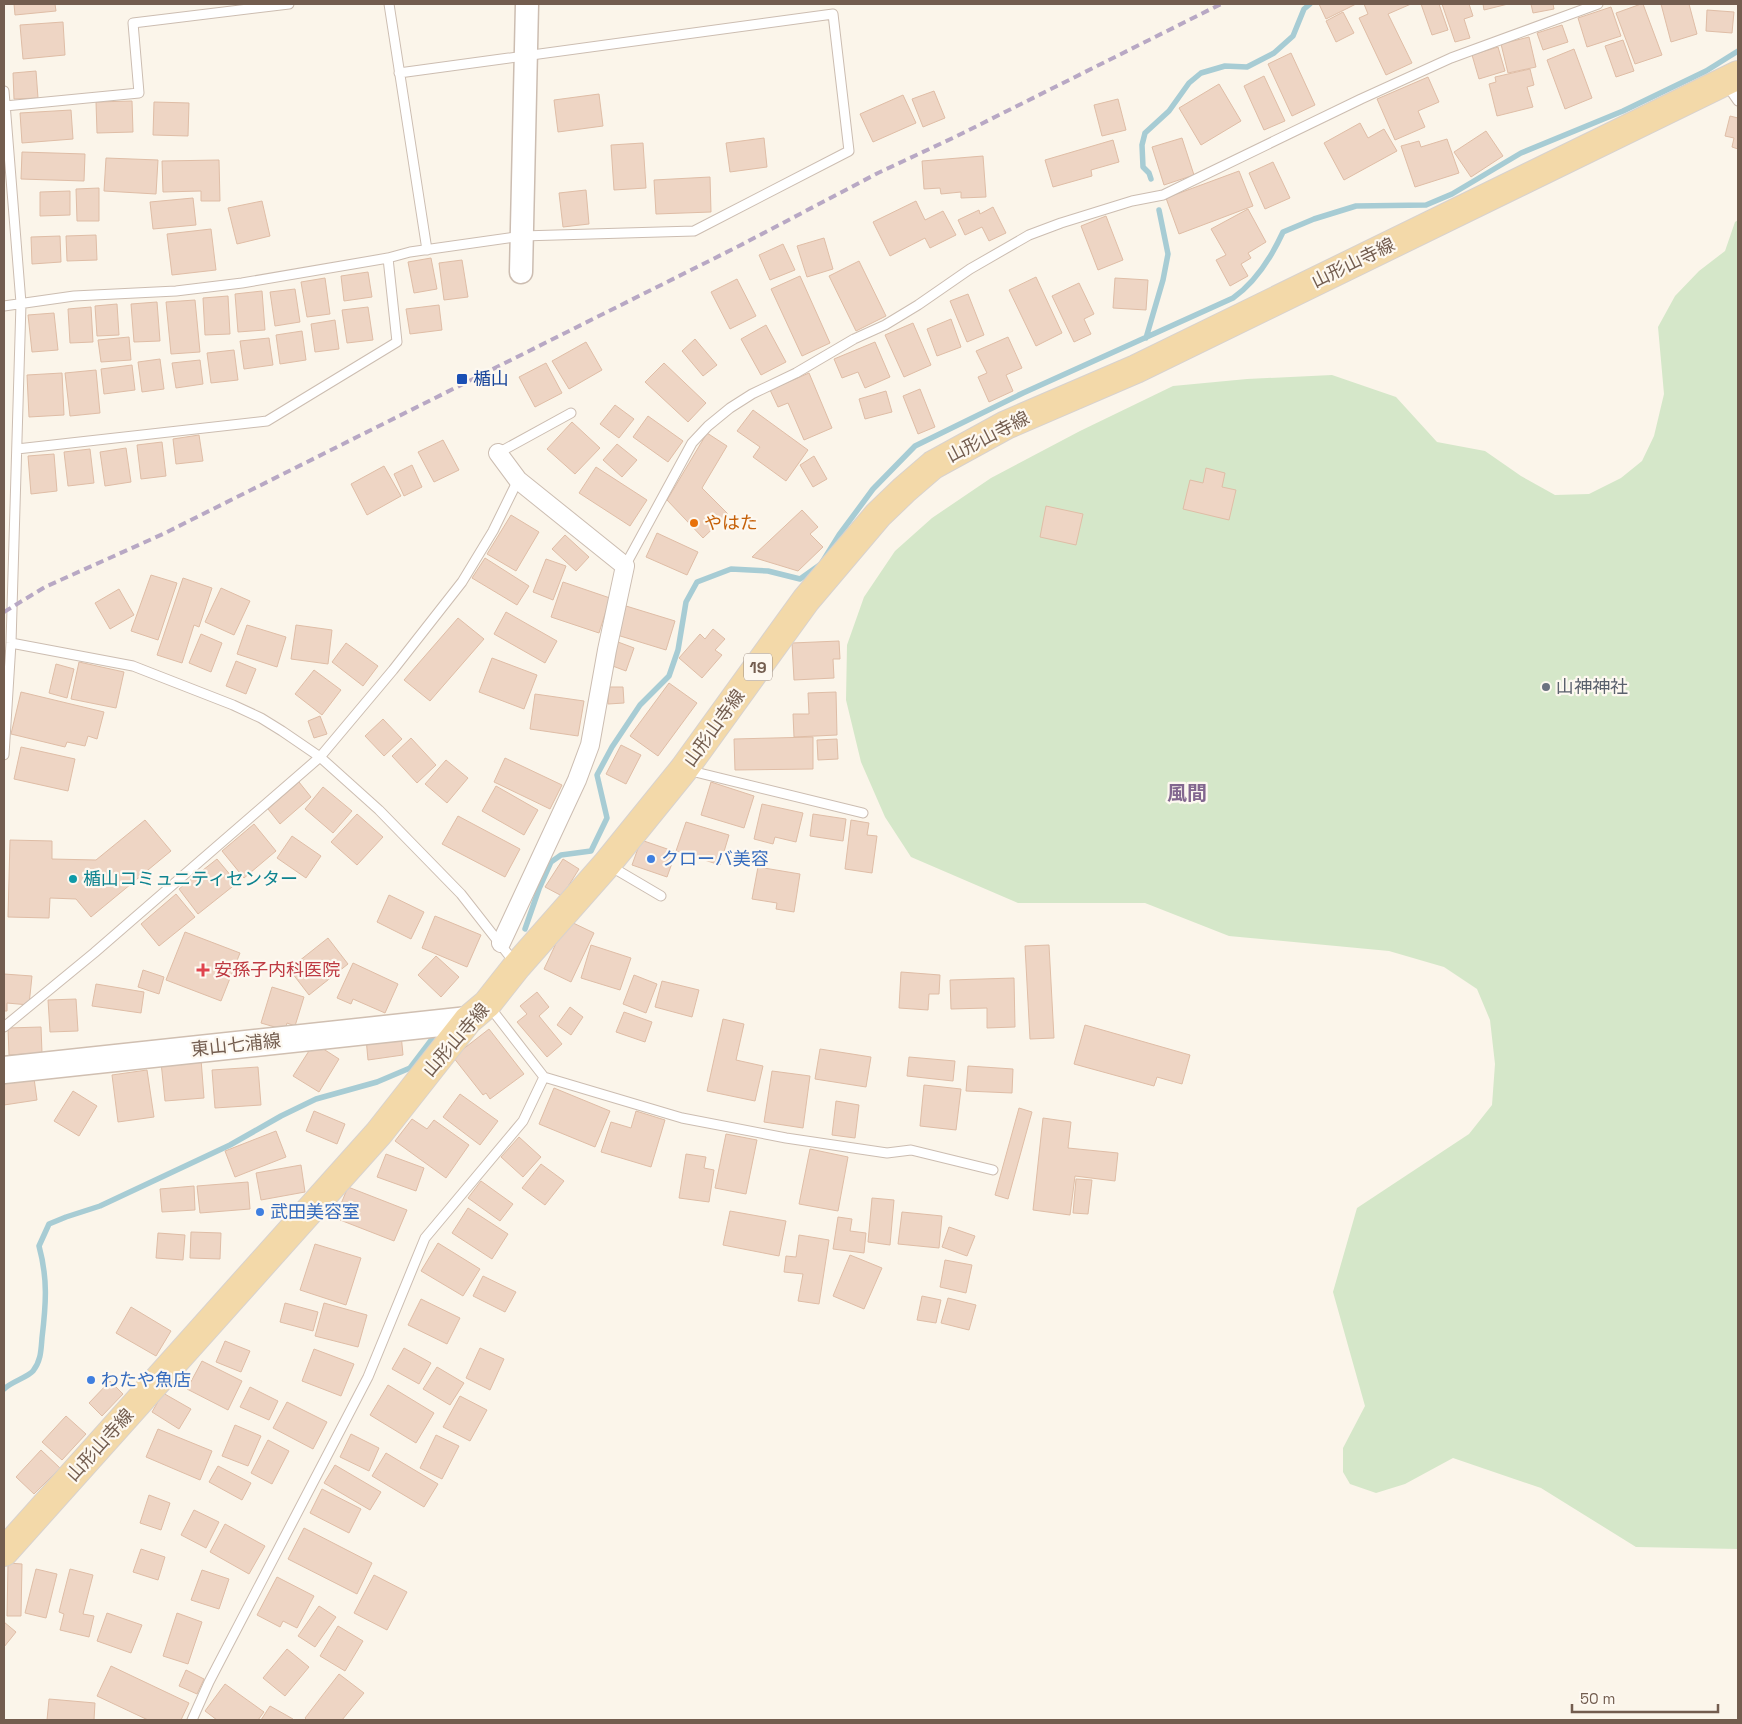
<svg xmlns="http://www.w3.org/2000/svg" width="1742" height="1724" viewBox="0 0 1742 1724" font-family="'Space Grotesk','Noto Sans JP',sans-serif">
<rect width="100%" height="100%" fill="#fbf5ea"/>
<path fill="#d5e7c9" d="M1738 220V1549L1636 1547 1541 1488 1453 1458 1405 1484 1376 1493 1350 1484 1343 1472V1448L1365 1406 1333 1292 1357 1208 1469 1134 1492 1105 1495 1064 1490 1020 1477 989 1444 967 1389 951 1229 936 1145 903H1018L911 857 885 817 861 762 846 700 847 645 864 597 895 551 932 518 991 478 1080 431 1173 386 1247 379 1332 375 1396 397 1437 442 1485 451 1521 476 1555 495 1589 494 1621 478 1642 461 1654 436 1664 394 1658 327 1675 296 1699 271 1725 251 1735 222Z"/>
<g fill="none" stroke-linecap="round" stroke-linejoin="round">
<path stroke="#a7ccd4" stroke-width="5.5" d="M1151 179 1149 173 1143 167 1142 145 1145 133 1169 111 1189 83 1201 73 1225 66 1247 67 1274 53 1293 36 1304 9 1310 4
M1146 338 1163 280 1168 254 1159 210
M525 929 539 889 551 862 561 855 591 851 607 818 597 775 612 747 640 705 669 676 678 650 686 602 697 582 731 569 768 571 800 579 821 564 839 535 873 489 915 446 1023 393 1233 298C1256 282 1271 258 1283 232L1314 219 1356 206 1426 205 1452 194 1521 153 1623 111 1706 71 1738 51
M4 1389C11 1382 28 1377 33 1371 41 1361 41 1350 42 1338 46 1304 48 1279 39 1246L49 1224 66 1217 100 1206 230 1145 281 1116 316 1099 377 1082 410 1068 432 1039"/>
</g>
<path fill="#eed5c4" stroke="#dfbda6" d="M14 4H55L56 11 15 15Z
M1319 4H1356L1326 19Z
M1364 4H1411L1388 14 1412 63 1386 75 1359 18 1368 14Z
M1421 4H1439L1448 30 1432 35Z
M1442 4H1469L1473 16 1464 19 1470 38 1455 42Z
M1483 4H1508L1484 10Z
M1531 4H1553L1554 9 1533 13Z
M1641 4H1643L1662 55 1635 64 1616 13Z
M1661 4H1689L1697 34 1671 42Z
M1611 7 1621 36 1587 47 1578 18Z
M1707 10 1734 12 1732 33 1706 31Z
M1343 12 1354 33 1336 42 1326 21Z
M63 22 65 55 23 59 20 25Z
M1562 25 1568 42 1543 50 1537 33Z
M1529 37 1536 67 1508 73 1501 44Z
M1623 40 1634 71 1616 77 1605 46Z
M1498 47 1505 71 1479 79 1472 55Z
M1574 49 1592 98 1565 109 1547 60Z
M1291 53 1315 105 1292 116 1268 64Z
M1530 69 1534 85 1527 87 1533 107 1497 116 1489 84 1496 82 1495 77Z
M36 71 38 98 14 99 13 73Z
M1264 76 1285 121 1264 130 1244 86Z
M1428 77 1439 102 1418 111 1425 127 1395 140 1377 99Z
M1219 84 1241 121 1201 145 1179 108Z
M934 91 945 118 923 127 912 99Z
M599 94 603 126 558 132 554 100Z
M903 95 916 123 873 142 860 114Z
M1118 99 1126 130 1102 136 1094 105Z
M132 101 133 132 97 133 96 102Z
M154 102 189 103 188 136 153 135Z
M71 110 73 139 22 143 20 113Z
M1730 116 1738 118V149L1732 147 1734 138 1725 136Z
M1360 123 1368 138 1384 129 1397 151 1344 180 1324 143Z
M1486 131 1503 156 1471 177 1454 152Z
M764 138 767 167 730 172 726 143Z
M1182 138 1194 175 1164 185 1152 147Z
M1447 139 1459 173 1415 187 1401 146 1419 141 1421 147Z
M1113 140 1119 162 1091 170 1092 176 1053 187 1045 160Z
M643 143 646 188 614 190 611 145Z
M22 152 85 154 84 181 21 179Z
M983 156 986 197 961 198V192L941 194 940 188 924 189 922 161Z
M106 158 158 160 156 194 104 191Z
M219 160 220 201H201V191L163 192 162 161Z
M1273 162 1290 198 1265 209 1249 173Z
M1239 171 1253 206 1179 234 1166 198Z
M710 177 711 212 656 214 654 180Z
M99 188V221H77L76 189Z
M586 190 589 224 563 227 559 193Z
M70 191V215L40 216V192Z
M193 198 196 225 153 229 150 202Z
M262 201 270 236 237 244 228 208Z
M916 201 925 220 943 211 956 235 930 248 925 238 890 256 873 222Z
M993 207 1006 233 989 241 982 227 965 235 958 220 979 210 980 214Z
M1248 209 1266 242 1248 253 1251 258 1241 264 1248 276 1230 286 1216 260 1226 255 1211 229Z
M1106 216 1123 260 1098 270 1081 226Z
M211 229 216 270 172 275 167 234Z
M96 235 97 260 67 261 66 236Z
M60 236 61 262 32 264 31 237Z
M824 238 833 269 807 277 797 246Z
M783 244 795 270 770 280 759 255Z
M431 258 437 289 414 293 408 262Z
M462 260 468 297 444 300 439 263Z
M859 261 886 316 856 331 829 276Z
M368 272 372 297 344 301 341 276Z
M800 276 830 343 802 356 771 289Z
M1036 277 1062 333 1036 346 1009 290Z
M325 278 330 314 307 317 301 282Z
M1115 278 1148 280 1146 310 1113 308Z
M737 279 756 316 730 329 711 292Z
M1079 283 1094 314 1084 319 1091 334 1074 342 1052 296Z
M295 289 300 322 275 326 270 292Z
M262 291 265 330 238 332 235 294Z
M968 294 984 335 967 342 950 301Z
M228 296 230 334 205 335 203 298Z
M195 300 200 352 171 354 166 302Z
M157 302 160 341 134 342 131 304Z
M117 304 119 335 97 336 95 306Z
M439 305 442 330 410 334 406 309Z
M91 307 93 342 70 343 68 309Z
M368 307 373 340 347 343 342 310Z
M54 313 58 350 32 352 28 315Z
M951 319 961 347 937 356 927 329Z
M335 320 339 349 315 352 311 324Z
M913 323 931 365 904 377 885 335Z
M766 325 786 362 761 375 741 339Z
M302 331 306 360 280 364 276 335Z
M129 337 131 360 101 362 98 340Z
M1008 337 1022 368 1006 375 1013 391 989 402 978 377 987 373 976 351Z
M269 338 273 365 244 369 240 341Z
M695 339 717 365 703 376 682 351Z
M586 342 602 370 569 389 552 361Z
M875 342 890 377 865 388 858 372 842 378 834 359Z
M234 350 238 380 211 383 207 353Z
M160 359 164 389 142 392 138 362Z
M200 360 203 384 176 388 172 363Z
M546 363 562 393 535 407 519 377Z
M664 363 706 403 688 422 645 382Z
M132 365 135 390 104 394 101 369Z
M96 370 100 413 70 416 65 373Z
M62 373 64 415 29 417 27 375Z
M809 373 832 428 804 440 788 403 778 407 770 390Z
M920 389 935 427 918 434 903 396Z
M886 391 892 412 865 419 859 399Z
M615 405 634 419 619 438 600 424Z
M753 410 808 450 786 481 753 457 760 447 737 431Z
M648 416 683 441 668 462 633 437Z
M572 422 600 448 575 474 547 449Z
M707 433 727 446 702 488 728 514 703 538 667 500Z
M199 435 203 461 176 464 173 439Z
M443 440 459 470 434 482 418 452Z
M162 442 166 476 141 479 137 445Z
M617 444 637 460 622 477 603 460Z
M126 448 131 482 105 486 100 452Z
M90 449 94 483 68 486 64 452Z
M54 454 57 491 31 494 28 456Z
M814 456 827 479 813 487 800 465Z
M412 465 422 487 404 496 394 474Z
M384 466 401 496 367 515 351 484Z
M596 467 647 500 630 526 579 493Z
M1206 468 1225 473 1222 487 1236 490 1229 520 1183 509 1190 480 1203 483Z
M1046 506 1083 514 1076 545 1040 537Z
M802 510 818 527 810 534 823 547 798 571 752 557Z
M511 515 539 532 516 571 487 554Z
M657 533 698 552 687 575 646 557Z
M565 535 589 557 576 571 552 549Z
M485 558 529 586 517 605 472 578Z
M546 559 566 566 553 600 533 592Z
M151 575 177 583 158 640 131 631Z
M183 578 212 588 199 627 194 625 182 663 157 655Z
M563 582 610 598 599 633 551 617Z
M221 588 250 601 234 635 205 622Z
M119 589 134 615 110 629 95 603Z
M626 606 675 621 666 650 617 635Z
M506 612 557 641 545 663 494 634Z
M458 618 484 639 430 701 404 680Z
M247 625 286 637 277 667 237 654Z
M296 625 332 630 328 664 291 659Z
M713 629 725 639 715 650 722 655 702 678 679 658 700 634 705 639Z
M201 634 222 643 211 672 189 663Z
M839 641 840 659H833L834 678 794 680 792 643Z
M618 642 634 648 626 671 610 665Z
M346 643 378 666 363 686 332 662Z
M492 658 537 675 524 709 479 692Z
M236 661 256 669 246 694 226 686Z
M79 662 124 672 116 708 71 699Z
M56 664 74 669 67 698 49 693Z
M314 670 341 690 322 715 295 694Z
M669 683 697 703 658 756 630 736Z
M608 687H623L624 703 608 704Z
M21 692 104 712 97 739 88 736 85 746 67 742 65 747 11 734Z
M836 692 837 735 794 737 793 714H809L808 693Z
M535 694 584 701 578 736 530 729Z
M320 716 327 734 314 738 308 721Z
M383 719 402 739 384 756 365 736Z
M813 737V769L735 770 734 739Z
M411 738 436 765 417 783 392 756Z
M837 739 838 759 818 760 817 740Z
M621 745 641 755 626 784 606 774Z
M21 747 75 759 68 791 14 779Z
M505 758 562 785 550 809 494 782Z
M446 760 468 778 447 803 425 784Z
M299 782 311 797 280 824 268 809Z
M711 782 754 796 744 828 701 815Z
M496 786 538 810 524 835 482 811Z
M323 787 352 811 333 833 305 809Z
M762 804 803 813 796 842 775 837 773 844 754 839Z
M357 814 383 837 357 865 331 842Z
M813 814 846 819 843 841 810 836Z
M458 816 520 849 505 877 442 844Z
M145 820 171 851 91 917 76 899 50 898 49 918 8 917 10 840 52 841V859L96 860Z
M851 820 869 823 867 835 877 836 872 873 845 869Z
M686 822 729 835 720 865 676 851Z
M254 824 276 851 244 878 222 851Z
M292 836 321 856 306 878 277 858Z
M641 840 676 852 667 877 632 865Z
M217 859 237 883 198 914 179 889Z
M563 859 579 869 562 896 545 887Z
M758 867 800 874 794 912 776 909 777 903 752 899Z
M176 894 195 917 159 946 141 924Z
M389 895 424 912 411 939 377 922Z
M435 916 481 935 467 967 422 948Z
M567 920 594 933 571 982 544 969Z
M185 932 240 953 221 1001 166 980Z
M328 938 348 964 309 995 289 969Z
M591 945 631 958 620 990 581 978Z
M1049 945 1054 1038 1030 1039 1025 946Z
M436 956 459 977 441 997 418 975Z
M353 963 398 984 385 1013 353 999 351 1004 337 998Z
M143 970 164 977 159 994 138 987Z
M901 972 940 975 939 994H929L928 1010 899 1008Z
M4 974 32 976 29 1005 7 1003V1011H4Z
M634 975 657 984 646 1013 623 1004Z
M1014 978 1015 1027 987 1028V1008L951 1009 950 980Z
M662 981 699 990 692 1017 655 1007Z
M96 984 144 992 141 1013 92 1006Z
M272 987 304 997 295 1026 287 1023 285 1030 261 1023Z
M537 992 549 1007 539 1016 562 1044 547 1057 517 1022 527 1014 520 1006Z
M76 999 78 1031 50 1032 48 1000Z
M570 1007 583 1017 571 1035 557 1025Z
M624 1012 652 1022 645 1042 616 1032Z
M723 1019 744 1024 736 1060 763 1066 755 1101 707 1091Z
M1085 1025 1190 1055 1182 1084 1157 1077 1154 1086 1074 1064Z
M41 1027 42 1053 9 1055 8 1028Z
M489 1029 524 1074 490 1099 486 1093 483 1095 453 1057Z
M401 1034 403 1055 368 1060 366 1038Z
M314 1043 339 1059 319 1092 293 1076Z
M820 1049 871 1057 866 1087 815 1079Z
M909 1057 955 1061 953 1081 907 1076Z
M201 1059 204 1098 165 1101 161 1062Z
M968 1066 1013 1069 1012 1093 966 1091Z
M258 1067 261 1105 215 1108 212 1070Z
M147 1070 154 1117 118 1122 112 1075Z
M33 1071 37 1100 4 1105V1076Z
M772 1071 810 1076 803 1128 764 1122Z
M924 1085 961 1089 956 1130 920 1126Z
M554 1088 610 1111 595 1147 539 1124Z
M73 1091 97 1106 79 1136 54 1121Z
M460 1094 498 1121 480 1145 443 1117Z
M836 1101 859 1105 855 1138 832 1135Z
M1019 1108 1032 1112 1008 1199 995 1195Z
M314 1111 345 1124 337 1144 306 1131Z
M636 1111 665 1120 651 1167 601 1152 611 1122 631 1128Z
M1043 1118 1071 1122 1068 1148 1118 1153 1115 1181 1075 1176 1070 1215 1033 1210Z
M412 1119 427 1129 434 1120 469 1145 446 1178 395 1141Z
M276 1131 286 1157 235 1177 225 1151Z
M726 1134 757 1140 746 1194 715 1188Z
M519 1137 541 1157 523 1177 501 1157Z
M810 1149 848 1157 838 1211 799 1204Z
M386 1154 424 1168 416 1191 377 1177Z
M686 1154 706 1157 704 1168 714 1170 709 1202 679 1198Z
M541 1164 564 1181 545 1205 522 1188Z
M301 1165 305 1192 261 1200 256 1173Z
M1076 1179 1092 1180 1088 1214 1073 1213Z
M481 1181 513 1204 500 1221 468 1198Z
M248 1182 250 1209 200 1213 197 1186Z
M194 1186 195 1210 162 1212 160 1189Z
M348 1187 407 1210 394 1241 335 1218Z
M872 1198 894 1200 890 1245 868 1242Z
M468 1208 508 1234 492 1259 452 1233Z
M730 1211 786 1221 779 1256 723 1245Z
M902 1212 942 1216 939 1248 898 1244Z
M838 1217 852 1219 850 1231 866 1233 864 1253 833 1249Z
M949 1227 975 1236 967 1256 942 1247Z
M191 1232 221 1233 220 1259 190 1258Z
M158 1233 185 1235 183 1260 156 1258Z
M799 1235 829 1240 819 1304 798 1301 803 1274 784 1272 786 1256 796 1257Z
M438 1243 480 1269 463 1296 421 1271Z
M315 1244 361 1258 346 1305 300 1290Z
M850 1255 882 1268 864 1309 833 1296Z
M945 1260 972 1265 966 1293 940 1287Z
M483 1276 516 1292 505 1312 473 1296Z
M922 1296 941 1300 936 1323 917 1320Z
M948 1298 976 1305 969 1330 941 1323Z
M421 1299 460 1318 447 1344 408 1325Z
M285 1303 318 1312 313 1331 280 1322Z
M324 1303 367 1315 358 1347 315 1336Z
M131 1307 171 1331 156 1356 116 1333Z
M225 1341 250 1351 241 1372 216 1362Z
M404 1348 431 1363 419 1384 392 1369Z
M480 1348 504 1359 490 1390 466 1378Z
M314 1349 354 1364 341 1396 302 1381Z
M202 1361 242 1381 228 1410 187 1389Z
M437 1367 464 1383 450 1405 423 1389Z
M110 1381 123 1394 102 1416 89 1403Z
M388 1385 434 1413 416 1443 370 1415Z
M250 1387 278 1401 269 1420 240 1407Z
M163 1393 191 1409 179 1429 152 1412Z
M460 1396 487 1410 470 1441 443 1427Z
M287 1402 327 1422 313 1449 273 1428Z
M66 1416 86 1434 62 1460 42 1442Z
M235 1425 261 1436 248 1466 222 1456Z
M158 1429 212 1451 200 1480 146 1457Z
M351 1434 379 1448 369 1471 340 1457Z
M436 1435 459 1446 442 1479 420 1468Z
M268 1440 289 1451 272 1484 251 1473Z
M41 1450 60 1468 34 1494 16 1477Z
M386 1453 438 1484 424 1507 372 1476Z
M335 1465 381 1492 370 1510 324 1483Z
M218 1466 251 1483 242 1500 209 1482Z
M322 1489 361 1509 349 1533 310 1513Z
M149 1495 170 1503 161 1530 140 1523Z
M194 1510 219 1522 206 1548 181 1535Z
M225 1524 265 1546 249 1574 210 1552Z
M304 1528 372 1563 357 1594 288 1559Z
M141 1549 165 1557 158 1580 133 1572Z
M8 1563 22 1564 21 1616H7Z
M36 1569 57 1574 46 1618 25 1613Z
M70 1569 93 1575 83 1614 94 1616 89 1637 60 1630 64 1614 59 1612Z
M202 1570 229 1579 219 1609 191 1600Z
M374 1575 407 1592 387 1630 354 1613Z
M277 1577 314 1596 297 1628 283 1621 280 1627 257 1615Z
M319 1606 336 1617 315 1647 298 1636Z
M107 1613 142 1625 131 1653 97 1641Z
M177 1613 202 1622 188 1664 163 1656Z
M4 1622 16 1632 4 1647Z
M338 1626 363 1641 345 1671 320 1656Z
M287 1649 309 1667 285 1696 263 1678Z
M111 1666 189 1703 181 1720H148L97 1696Z
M186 1670 204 1679 197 1694 179 1686Z
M339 1674 364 1693 342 1720H307L305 1718Z
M225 1684 264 1712 258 1720H217L205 1711Z
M49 1699 95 1703 94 1720H47Z
M270 1706 293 1719 292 1720H261Z"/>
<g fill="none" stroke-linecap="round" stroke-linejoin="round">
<defs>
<path id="service" d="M389 4 427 250
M1726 84 1738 101
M4 91 21 303 11 643 4 755
M5 106 139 93 133 23 289 4
M4 306 74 296 176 291 242 283 388 258 410 252 522 236 694 231 849 151 833 14 399 73
M17 449 267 421 397 342 388 258
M498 453 571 413
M625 566 692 443 708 426 730 408 752 394 796 373 854 339 885 325 918 305 970 269 1029 235 1061 223 1132 201 1163 195 1361 99 1451 58 1598 4
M11 643 133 666 233 705 261 718 282 731 320 757 379 810 461 894 515 963
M687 770 863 813
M610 866 661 896
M4 1027 94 953 320 757 393 670 462 582 493 531 518 480
M544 1077 682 1118 786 1138 887 1153 911 1150 993 1170
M192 1720 209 1682 368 1377 425 1238 523 1121 544 1077 489 1006"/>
<path id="minor" d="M498 453 518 480 625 566 607 650 590 745 577 780 501 943"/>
<path id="tertiary" d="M521 272 527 4"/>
<path id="secondary" d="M4 1070 468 1020"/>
<path id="primary" d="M4 1552 379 1133 468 1020 487 1004 517 966 607 864 684 769 806 600 878 515 904 490 933 465 1006 425 1136 369 1738 75"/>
</defs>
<use href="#service" stroke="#ccbdb1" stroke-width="11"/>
<use href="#minor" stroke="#ccbdb1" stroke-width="20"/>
<use href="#tertiary" stroke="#ccbdb1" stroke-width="25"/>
<use href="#secondary" stroke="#d0bfb1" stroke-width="29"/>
<use href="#primary" stroke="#d8d2ce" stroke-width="30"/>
<use href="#service" stroke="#fff" stroke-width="9"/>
<use href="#minor" stroke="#fff" stroke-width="18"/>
<use href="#tertiary" stroke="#fff" stroke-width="22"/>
<use href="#secondary" stroke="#fff" stroke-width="26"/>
<use href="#primary" stroke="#f3d9a9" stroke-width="28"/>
<path stroke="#b8a8c4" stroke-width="4" stroke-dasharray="8 5" stroke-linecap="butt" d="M4 612 45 587 163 534 739 246 878 173 957 136 1221 4"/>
</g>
<rect fill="#1a4fb4" stroke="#fdf8f0" stroke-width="2" x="456" y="373" width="12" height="12" rx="2.5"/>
<circle fill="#e8710a" stroke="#fdf8f0" stroke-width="2" cx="694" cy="523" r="5"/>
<circle fill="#6b7280" stroke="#fdf8f0" stroke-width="2" cx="1546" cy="687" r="5"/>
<g fill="#3f7fe0" stroke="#fdf8f0" stroke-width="2">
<circle cx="651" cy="859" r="5"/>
<circle cx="260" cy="1212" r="5"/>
<circle cx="91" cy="1380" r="5"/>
</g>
<circle fill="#0f9aa8" stroke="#fdf8f0" stroke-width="2" cx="73" cy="879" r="5"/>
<path fill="#e0444e" stroke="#fdf8f0" stroke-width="2" d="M200.5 962.5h5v5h5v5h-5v5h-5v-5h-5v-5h5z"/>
<g text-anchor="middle" stroke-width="4.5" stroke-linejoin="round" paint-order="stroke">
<rect fill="#fdf8f0" stroke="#9c8c7f" stroke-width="1" x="744" y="653.5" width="28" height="27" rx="4"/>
<g font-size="16" font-weight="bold" fill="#735d4f">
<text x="758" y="673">19</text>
</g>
<g font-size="18" fill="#735d4f" stroke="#fdf8f0">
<text transform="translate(1353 263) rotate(-26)" y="6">山形山寺線</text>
<text transform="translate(988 437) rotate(-27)" y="6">山形山寺線</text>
<text transform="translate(714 728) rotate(-54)" y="6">山形山寺線</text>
<text transform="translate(456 1040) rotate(-49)" y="6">山形山寺線</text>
<text transform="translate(236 1045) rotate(-6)" y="6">東山七浦線</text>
<text transform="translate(100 1445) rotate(-48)" y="6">山形山寺線</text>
</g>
<g font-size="18" fill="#164399" stroke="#fdf8f0" text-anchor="start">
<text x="473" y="385">楯山</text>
</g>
<g font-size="18" fill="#c56008" stroke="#fdf8f0" text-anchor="start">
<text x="704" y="529">やはた</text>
</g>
<g font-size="18" fill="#5b616d" stroke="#fdf8f0" text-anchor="start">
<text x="1556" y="693">山神神社</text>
</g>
<g font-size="18" fill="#366cbe" stroke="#fdf8f0" text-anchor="start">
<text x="661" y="865">クローバ美容</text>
<text x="270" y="1218">武田美容室</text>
<text x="101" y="1386">わたや魚店</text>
</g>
<g font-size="18" fill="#0d838f" stroke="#fdf8f0" text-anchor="start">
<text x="83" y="885">楯山コミュニティセンター</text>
</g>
<g font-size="18" fill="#be3a42" stroke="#fdf8f0" text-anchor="start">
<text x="214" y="976">安孫子内科医院</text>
</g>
<g font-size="20" font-weight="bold" fill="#82678f" stroke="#fdf8f0">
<text x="1187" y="800">風間</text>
</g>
</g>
<rect width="1742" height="1724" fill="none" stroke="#735d4f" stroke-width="10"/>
<path d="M1572 1704v8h146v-8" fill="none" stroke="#735d4f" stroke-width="2.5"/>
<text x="1580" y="1704" font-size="15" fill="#735d4f" stroke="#fdf8f0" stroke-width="4" paint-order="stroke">50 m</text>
</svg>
